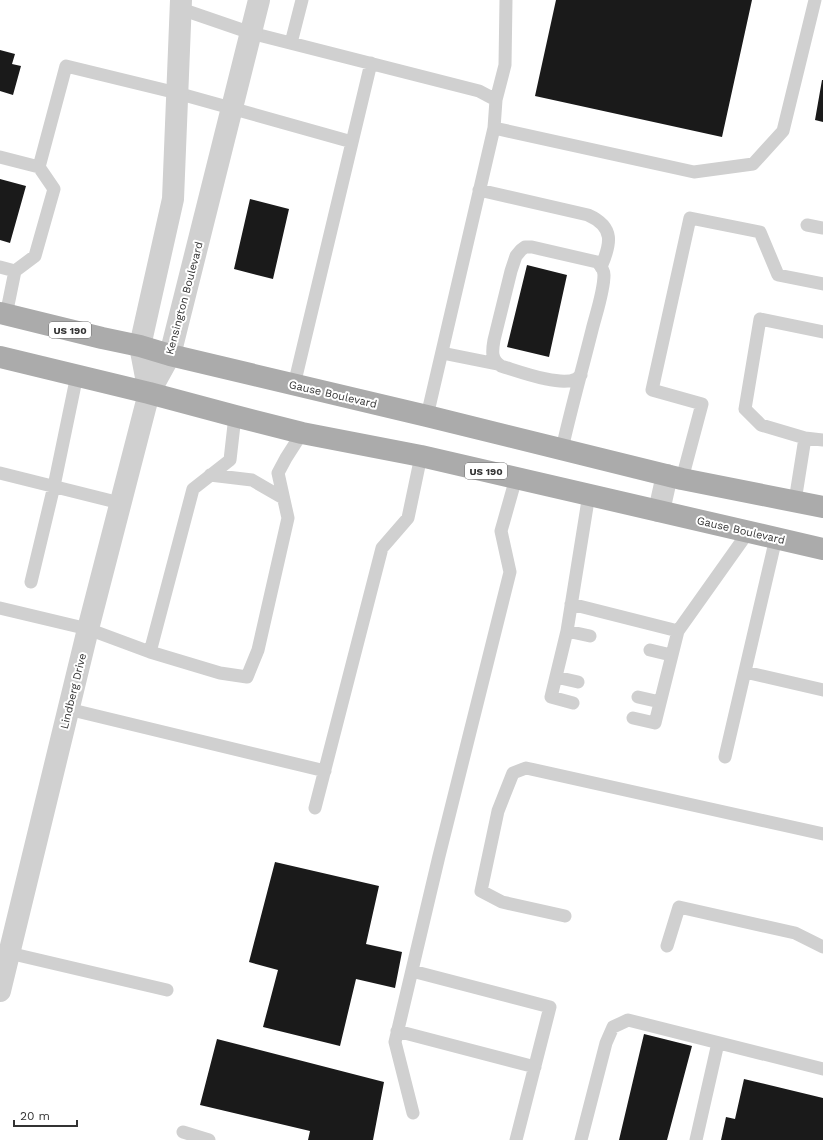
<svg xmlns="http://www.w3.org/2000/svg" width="823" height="1140" viewBox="0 0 823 1140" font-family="'Work Sans',sans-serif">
<rect width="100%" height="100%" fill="#fff"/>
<path fill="#1a1a1a" d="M556 0H752L722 137 535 96Z
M0 50 15 54 12 64 21 66 13 95 0 91Z
M822 80H823V122L815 120Z
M0 179 26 186 10 243 0 240Z
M250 199 289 209 273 279 234 269Z
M527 265 567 275 549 357 507 347Z
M275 862 379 886 366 944 402 952 395 988 356 979 340 1046 263 1027 278 970 249 962Z
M644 1034 692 1046 667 1140H619Z
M217 1039 384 1082 373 1140H308L310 1131 200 1105Z
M744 1079 823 1098V1140H721L726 1117 735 1119Z"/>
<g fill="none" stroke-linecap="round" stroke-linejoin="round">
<path stroke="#d0d0d0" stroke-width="13" d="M181 9 251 33 479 91 496 100 494 128 427 416
M291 43 302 0
M496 100 505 65 506 0
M494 128 694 172 753 164 783 131 815 0
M0 157 39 167
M479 190 588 215C615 227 611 244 601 267
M807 225 823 228
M0 267 15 271
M6 315 15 271 35 256 54 189 39 167 66 66 177 93 352 142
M442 353 497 364
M294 385 371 63
M235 416 230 460 193 489 150 652 220 673 247 677 258 650 288 518 278 473 286 458 302 433
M805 438 823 440
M562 449C571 409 582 370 592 330 596 314 604 291 604 275 604 270 601 266 597 262L532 247H525L521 250 516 256 511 271 494 340C492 351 491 360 501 366 518 371 560 387 576 379 578 378 579 376 581 375
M0 473 120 503
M210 475 252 480 283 498
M682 479 702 404 652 390 690 218 760 232 778 275 823 284
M795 501 805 438 761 425 745 409 760 319 823 332
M31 582 54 486 77 375
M571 604 678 631
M0 608 88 629 150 652
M567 631 590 636
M650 650 671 655
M745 672 823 690
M556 677 578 682
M638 697 660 702
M573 703 551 697 567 631 589 494
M68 709 325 771
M633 718 655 723 678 631 749 531
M725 757 776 538
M315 808 382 548 408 518 421 456
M565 916 502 902 481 891 498 811 513 773 526 768 823 834
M667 946 679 907 795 933 823 947
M9 953 167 990
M412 971 550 1007 516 1140
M397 1031 535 1067
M413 1113 395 1042 439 856 510 572 501 531 516 478
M183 1132 209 1140
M581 1140 606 1043 613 1027 628 1020 823 1069
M696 1140 718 1043"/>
<path stroke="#d0d0d0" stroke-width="22" d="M149 393 170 355 259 0
M149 393 140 346 173 199 181 0
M659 511 667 475"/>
<path stroke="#d0d0d0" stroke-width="22" d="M0 991 88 629 149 393"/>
<path stroke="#ababab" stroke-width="22" d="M0 313 102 338 140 346 170 355 427 416 682 479 823 507
M0 357 149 393 235 416 302 433 421 456 823 549"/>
</g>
<g text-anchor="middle" stroke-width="4" stroke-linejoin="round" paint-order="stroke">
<g fill="#fff" stroke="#707070" stroke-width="1">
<rect x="49" y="322" width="42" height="16" rx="3"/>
<rect x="465" y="463" width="42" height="16" rx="3"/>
</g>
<g font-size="10" font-weight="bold" fill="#333">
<text x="70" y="334">US 190</text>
<text x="486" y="475">US 190</text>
</g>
<g font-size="11" fill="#333" stroke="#fff">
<text transform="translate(184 298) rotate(-75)" y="4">Kensington Boulevard</text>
<text transform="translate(333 394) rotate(13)" y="4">Gause Boulevard</text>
<text transform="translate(741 530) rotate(13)" y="4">Gause Boulevard</text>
<text transform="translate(73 691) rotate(-76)" y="4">Lindberg Drive</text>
</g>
</g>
<path d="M14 1120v6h63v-6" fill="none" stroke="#333333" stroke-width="2"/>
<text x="20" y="1120" font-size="12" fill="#333333" stroke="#ffffff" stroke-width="3" paint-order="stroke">20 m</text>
</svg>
